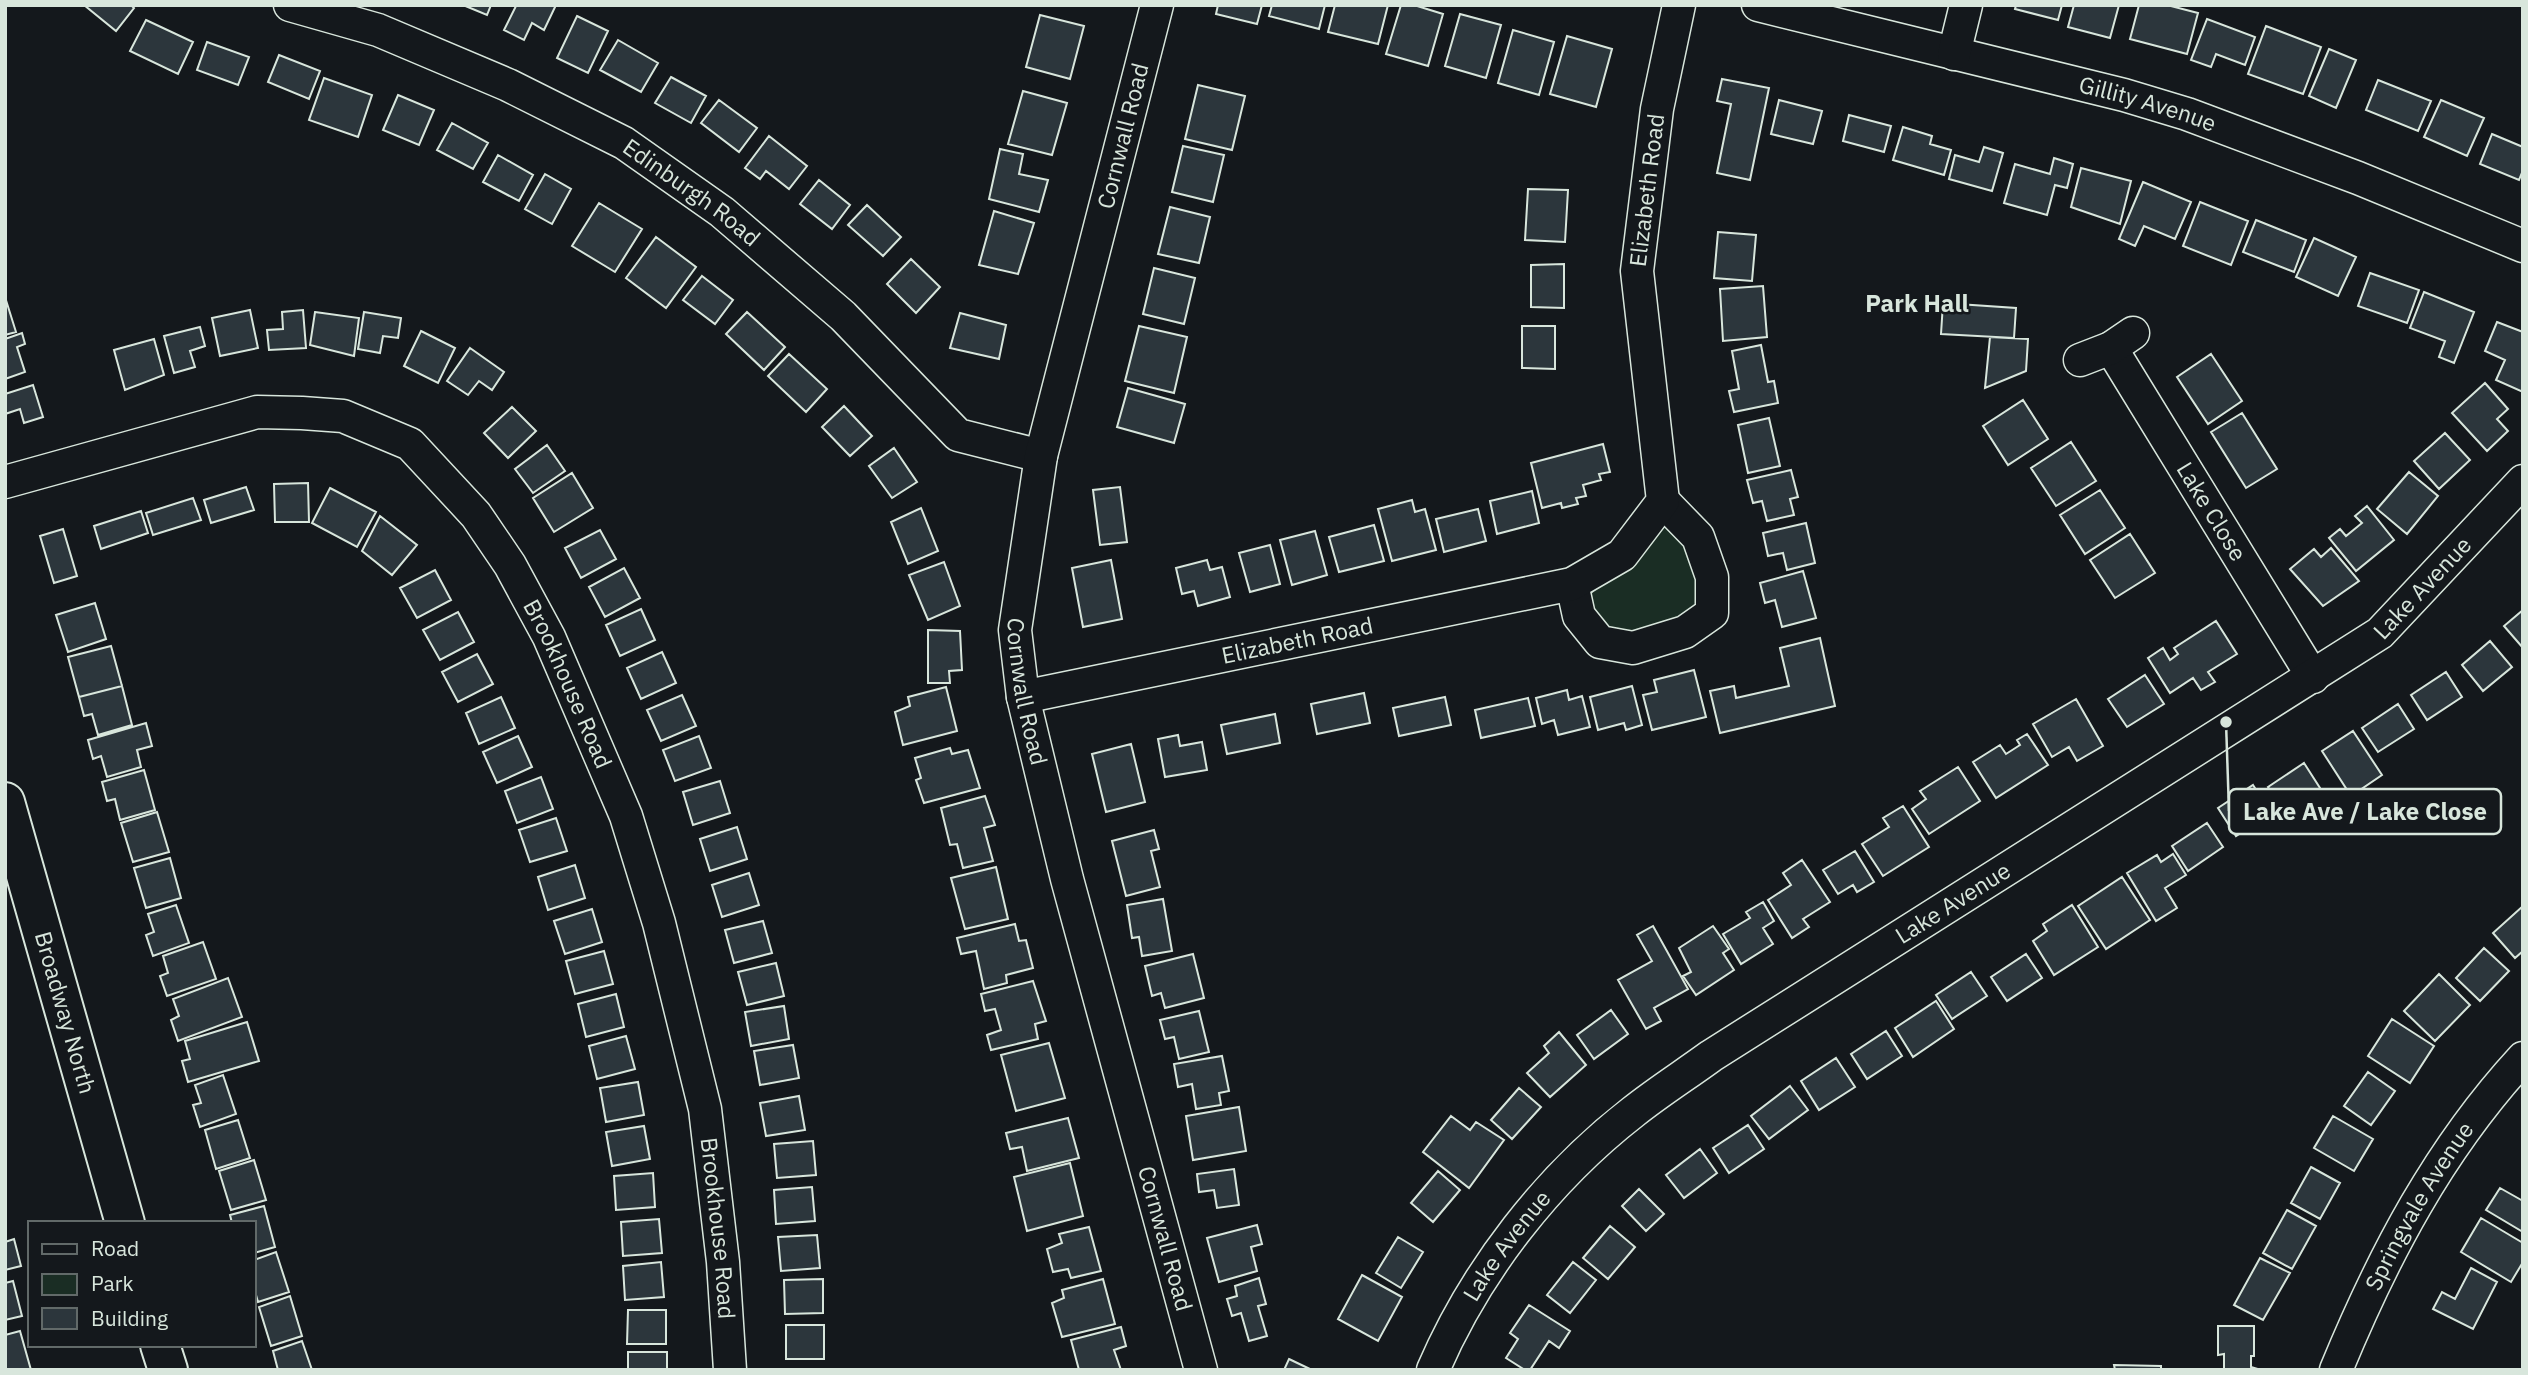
<svg xmlns="http://www.w3.org/2000/svg" width="2528" height="1375" viewBox="0 0 2528 1375" font-family="'IBM Plex Sans',sans-serif">
<rect width="100%" height="100%" fill="#14181c"/>
<path fill="#1a2d24" stroke="#939e99" stroke-width="2" d="M1675 526 1693 542 1699 604 1692 616 1621 637 1591 623 1589 595 1600 584 1632 568 1649 538 1664 527Z"/>
<path fill="#2c363c" stroke="#d8e6dc" stroke-width="2" d="M84 5H131L134 8 116 31Z
M463 5H491L487 15Z
M514 5H556L544 30 532 23 524 40 504 30 516 6Z
M1218 5H1262L1257 24 1216 14Z
M1272 5H1325L1319 29 1269 16Z
M1335 5H1388L1378 44 1328 32Z
M1401 5H1414L1443 14 1428 66 1386 54Z
M2016 5H2062L2058 20 2015 9Z
M2074 5H2119L2110 38 2068 27Z
M2139 5H2167L2198 13 2187 54 2130 39Z
M1460 14 1501 25 1486 78 1445 66Z
M1040 15 1084 26 1070 79 1026 67Z
M577 16 608 31 588 73 557 58Z
M2207 19 2255 37 2245 65 2216 54 2211 67 2191 60Z
M146 20 193 42 178 74 130 51Z
M2266 26 2321 47 2303 94 2248 74Z
M1513 30 1554 42 1539 95 1498 83Z
M1567 36 1612 49 1596 107 1550 94Z
M618 40 658 63 641 92 600 70Z
M207 42 249 57 238 85 197 70Z
M2329 49 2356 60 2336 108 2309 96Z
M279 55 320 71 309 99 268 82Z
M671 77 706 96 691 123 655 103Z
M324 78 372 95 358 137 309 120Z
M1722 79 1769 88 1750 180 1717 173 1731 104 1717 101Z
M2378 80 2431 101 2418 131 2366 110Z
M1198 85 1245 96 1232 150 1185 139Z
M1023 91 1067 103 1052 155 1008 144Z
M398 95 434 110 419 145 383 130Z
M719 100 757 128 739 152 701 123Z
M1779 100 1822 111 1813 144 1771 134Z
M2441 100 2484 118 2467 156 2424 137Z
M1849 115 1891 126 1884 152 1843 141Z
M452 123 488 143 473 169 437 150Z
M1903 127 1932 136 1930 144 1951 150 1944 175 1893 160Z
M2492 134 2523 147V170L2519 180 2480 164Z
M769 136 807 166 789 189 766 171 760 179 745 168Z
M1183 146 1224 155 1213 202 1172 192Z
M1984 147 2003 153 1992 191 1949 179 1955 155 1979 162Z
M1000 149 1023 154 1019 174 1048 180 1039 212 989 199Z
M498 155 533 175 519 201 483 182Z
M2054 158 2073 164 2067 188 2055 185 2047 215 2004 203 2015 164 2050 174Z
M2081 168 2131 181 2120 224 2071 207Z
M545 174 571 189 552 224 525 209Z
M819 180 850 205 832 229 800 204Z
M2143 182 2191 202 2175 239 2144 226 2135 246 2119 239Z
M1528 189 1568 190 1565 242 1525 240Z
M2200 202 2248 221 2231 265 2183 246Z
M599 203 642 229 615 272 572 246Z
M867 205 901 237 883 256 848 225Z
M1170 207 1210 217 1199 263 1158 254Z
M994 211 1034 223 1018 274 979 265Z
M2256 220 2306 240 2294 272 2243 252Z
M1718 232 1756 235 1752 281 1714 278Z
M656 237 696 267 666 308 626 278Z
M2314 238 2356 257 2338 296 2296 277Z
M911 259 940 287 916 313 887 284Z
M1564 264V308L1531 307V265Z
M1154 268 1195 278 1184 324 1143 314Z
M2370 273 2419 290 2407 323 2358 306Z
M702 276 733 300 715 324 683 300Z
M1763 286 1767 337 1723 341 1720 289Z
M2424 292 2474 312 2454 363 2439 357 2445 341 2410 328Z
M5 297 16 332 5 335Z
M1943 303 2016 308 2014 338 1941 334Z
M250 310 258 348 220 356 212 318Z
M303 310 306 348 269 350 267 330 283 329 282 312Z
M315 312 359 318 354 356 310 345Z
M364 312 401 318 398 338 383 336 380 353 358 349Z
M747 312 785 347 764 370 726 334Z
M960 313 1006 325 999 359 950 348Z
M2497 322 2523 332V392L2496 380 2505 360 2485 351Z
M1139 326 1187 337 1174 393 1125 381Z
M1522 326H1555V369L1522 368Z
M200 327 205 346 190 351 195 367 174 373 164 336Z
M421 331 455 348 438 383 404 366Z
M22 333 25 344 17 347 25 372 5 379V339Z
M1990 337 2028 339 2026 371 1985 388Z
M154 339 164 375 125 390 114 350Z
M1761 345 1768 382 1774 381 1778 403 1734 412 1729 391 1739 389 1732 351Z
M470 348 504 372 492 390 479 381 468 395 447 381Z
M789 354 827 389 806 412 768 376Z
M2211 354 2242 401 2208 424 2177 377Z
M2485 383 2508 409 2497 419 2508 431 2487 451 2452 413Z
M33 385 43 417 24 423 20 409 5 414V394Z
M1128 388 1185 404 1174 443 1117 427Z
M2023 400 2048 439 2008 465 1983 426Z
M844 406 872 436 850 456 822 427Z
M512 407 536 431 508 458 484 433Z
M2242 413 2277 469 2246 488 2211 432Z
M1769 418 1780 466 1748 473 1738 425Z
M2445 433 2470 460 2439 489 2414 461Z
M2071 442 2096 481 2056 506 2031 468Z
M1603 444 1610 472 1599 474 1601 480 1583 485 1586 496 1576 498 1578 504 1562 508 1561 503 1542 508 1531 463Z
M547 445 565 471 533 493 515 469Z
M894 448 917 482 892 498 869 466Z
M1791 470 1798 497 1790 499 1794 515 1767 521 1762 501 1753 503 1747 480Z
M2409 472 2438 496 2407 534 2377 509Z
M572 473 593 508 554 532 533 498Z
M308 483 309 522H275L274 484Z
M246 487 254 510 211 523 204 500Z
M1120 487 1127 542 1100 545 1093 490Z
M330 488 376 512 357 547 312 523Z
M2100 490 2125 528 2085 554 2060 515Z
M1532 491 1539 523 1497 534 1490 501Z
M193 498 201 520 153 535 146 513Z
M1412 500 1415 512 1425 509 1436 550 1392 561 1378 509Z
M2367 506 2394 540 2356 571 2329 538 2340 529 2346 536 2362 523 2355 516Z
M921 508 938 551 908 564 891 522Z
M1478 509 1486 541 1444 552 1436 519Z
M141 511 148 533 101 549 94 526Z
M380 516 417 545 392 575 362 551Z
M1806 523 1815 563 1787 570 1783 553 1768 556 1763 533Z
M1374 525 1384 561 1339 572 1329 537Z
M63 529 77 576 54 583 40 536Z
M600 530 616 559 581 578 565 548Z
M1315 531 1327 575 1292 585 1280 540Z
M2130 534 2155 573 2115 598 2090 560Z
M1270 545 1280 584 1250 592 1239 553Z
M2331 548 2359 581 2323 606 2290 569 2314 549 2321 557Z
M1111 560 1122 619 1083 627 1072 568Z
M1207 560 1210 570 1222 567 1230 597 1198 606 1194 591 1182 594 1176 568Z
M944 562 960 606 928 620 909 575Z
M624 568 640 598 605 617 589 587Z
M435 570 451 600 417 618 400 588Z
M1803 571 1816 618 1782 627 1775 600 1765 603 1760 583Z
M95 603 106 639 68 652 56 615Z
M641 609 655 640 620 656 606 625Z
M2523 610V648L2504 626Z
M458 612 474 642 440 660 423 630Z
M2216 621 2237 654 2208 672 2215 682 2201 690 2193 678 2170 693 2148 658 2163 648 2170 660 2178 654 2174 648Z
M928 630 960 631 962 670 949 671 950 683H928Z
M1820 638 1835 706 1720 733 1710 691 1734 686 1736 698 1789 686 1780 648Z
M2490 641 2512 667 2483 691 2462 665Z
M111 646 122 686 79 697 68 657Z
M662 652 676 683 641 699 627 668Z
M477 654 493 684 458 702 442 672Z
M1694 670 1706 717 1652 730 1643 695 1657 692 1654 680Z
M2446 672 2462 697 2427 720 2411 695Z
M2145 675 2164 704 2127 727 2108 699Z
M122 686 132 725 98 735 92 714 84 716 79 697Z
M1632 686 1642 725 1626 730 1624 723 1598 730 1590 697Z
M946 687 957 731 903 745 895 712 910 706 908 697Z
M1567 690 1569 700 1582 696 1590 727 1558 735 1554 720 1542 724 1536 698Z
M1364 693 1370 723 1317 734 1311 704Z
M682 695 696 726 661 741 647 710Z
M501 697 515 728 479 744 466 713Z
M1445 697 1451 725 1399 736 1393 708Z
M1528 698 1535 726 1481 738 1475 710Z
M2076 699 2103 746 2077 761 2069 747 2052 757 2033 724Z
M2398 704 2414 729 2378 752 2362 728Z
M1275 714 1280 743 1227 754 1221 725Z
M146 723 152 746 137 750 141 767 107 777 101 756 93 759 88 740Z
M2353 731 2382 775 2351 796 2322 751Z
M2027 734 2048 765 1996 798 1973 762 2000 745 2006 754 2020 745 2017 740Z
M1178 735 1180 746 1202 742 1207 770 1165 777 1158 739Z
M518 736 532 767 497 783 483 752Z
M699 736 711 768 675 781 663 750Z
M1131 744 1145 802 1106 812 1092 754Z
M950 748 952 754 968 750 980 788 924 803 916 780 921 778 915 758Z
M2304 763 2320 788 2284 811 2268 787Z
M1958 767 1980 801 1929 834 1912 809 1926 799 1920 791Z
M144 770 155 810 120 820 115 799 107 801 102 782Z
M541 777 553 809 517 823 505 791Z
M720 781 730 813 693 825 683 792Z
M2253 785 2271 813 2236 836 2218 808Z
M985 796 995 825 984 828 993 861 963 868 957 844 950 845 941 808Z
M1903 806 1929 847 1883 876 1862 844 1889 827 1883 818Z
M157 812 169 852 133 862 121 823Z
M556 818 567 851 530 862 519 830Z
M2207 823 2223 847 2188 871 2172 846Z
M737 827 747 859 710 871 700 839Z
M1154 830 1159 849 1151 851 1160 887 1126 896 1112 841Z
M1855 851 1874 882 1857 892 1853 885 1838 894 1823 870Z
M2173 854 2186 875 2165 888 2177 908 2156 921 2127 873 2157 855 2161 862Z
M170 858 181 898 146 908 134 868Z
M1802 860 1830 902 1803 919 1809 927 1792 938 1768 900 1791 885 1783 873Z
M575 865 585 898 548 910 538 877Z
M996 867 1008 919 965 929 951 878Z
M749 873 759 905 722 917 712 885Z
M2122 877 2150 920 2106 949 2078 906Z
M1163 899 1172 951 1142 956 1139 937 1132 938 1127 905Z
M1763 902 1774 921 1763 928 1773 944 1741 964 1723 934 1750 918 1746 912Z
M176 905 189 943 153 956 146 935 154 932 148 914Z
M2072 905 2098 947 2054 975 2033 941 2047 931 2043 924Z
M2523 906V951L2515 958 2493 933Z
M592 909 602 942 565 954 554 921Z
M763 921 772 953 734 963 725 930Z
M1015 924 1019 941 1026 940 1033 968 1006 975 1007 983 984 989 976 951 961 954 957 938Z
M1653 926 1688 989 1654 1008 1661 1021 1646 1029 1618 980 1652 961 1637 935Z
M1713 926 1729 949 1723 953 1734 970 1696 995 1683 976 1691 972 1679 948Z
M203 942 216 979 167 996 160 976 168 973 163 956Z
M2484 948 2509 971 2480 1001 2456 978Z
M604 951 613 984 575 994 566 961Z
M1193 954 1204 998 1165 1008 1161 993 1152 996 1145 966Z
M2026 954 2042 978 2007 1001 1991 977Z
M776 963 784 996 747 1005 738 972Z
M1971 972 1987 996 1952 1019 1936 995Z
M2439 974 2470 1005 2435 1041 2404 1011Z
M228 978 242 1017 178 1041 171 1020 179 1016 173 999Z
M1033 981 1046 1021 1035 1024 1038 1039 991 1050 987 1035 1001 1030 995 1009 985 1011 981 994Z
M616 994 624 1027 586 1037 578 1004Z
M1936 1001 1954 1029 1913 1057 1895 1028Z
M784 1006 789 1039 751 1046 745 1012Z
M1611 1010 1628 1034 1594 1059 1577 1035Z
M1199 1011 1209 1052 1179 1059 1174 1037 1165 1039 1160 1020Z
M2392 1019 2434 1046 2410 1083 2368 1056Z
M247 1022 259 1061 188 1082 182 1061 190 1059 185 1041Z
M1886 1031 1902 1056 1867 1079 1851 1054Z
M1559 1032 1586 1065 1550 1097 1527 1073 1549 1053 1544 1046Z
M626 1036 635 1069 597 1079 589 1046Z
M1049 1043 1065 1098 1016 1111 1001 1055Z
M793 1045 799 1078 760 1085 754 1051Z
M1222 1056 1229 1091 1219 1093 1221 1105 1196 1109 1192 1084 1178 1087 1174 1064Z
M1836 1058 1855 1087 1819 1110 1801 1081Z
M2368 1072 2395 1091 2371 1125 2344 1106Z
M223 1075 236 1114 200 1127 193 1105 201 1103 195 1085Z
M638 1082 644 1115 606 1122 600 1088Z
M1790 1086 1808 1110 1769 1139 1751 1116Z
M1519 1088 1541 1107 1512 1139 1491 1120Z
M799 1096 805 1130 766 1136 760 1103Z
M1239 1107 1246 1151 1193 1160 1186 1116Z
M1451 1116 1470 1130 1476 1122 1504 1140 1469 1188 1423 1152Z
M2333 1116 2373 1139 2354 1171 2314 1148Z
M1068 1118 1079 1158 1027 1171 1022 1147 1010 1149 1006 1133Z
M238 1120 250 1158 216 1169 205 1130Z
M1748 1125 1764 1149 1729 1173 1713 1148Z
M644 1126 650 1159 612 1166 606 1132Z
M813 1141 816 1175 777 1178 774 1144Z
M1700 1149 1717 1173 1684 1198 1666 1175Z
M254 1160 266 1200 231 1210 219 1171Z
M1070 1163 1083 1216 1027 1231 1014 1177Z
M2311 1167 2340 1183 2320 1219 2291 1203Z
M1234 1169 1239 1205 1217 1208 1214 1190 1199 1192 1197 1174Z
M1438 1171 1460 1190 1433 1222 1411 1203Z
M653 1173 655 1207 616 1210 614 1176Z
M812 1187 815 1221 776 1224 774 1190Z
M2500 1188 2523 1201V1232L2486 1210Z
M1639 1189 1664 1214 1646 1231 1622 1206Z
M264 1206 275 1247 254 1253V1223H232L230 1215Z
M2287 1210 2316 1226 2292 1269 2263 1253Z
M2481 1218 2523 1243V1262L2511 1282 2461 1252Z
M659 1219 662 1253 623 1256 621 1222Z
M1257 1225 1262 1244 1251 1247 1257 1271 1219 1282 1207 1238Z
M1610 1226 1635 1247 1608 1279 1583 1258Z
M1089 1227 1101 1271 1071 1278 1068 1269 1053 1272 1047 1249 1062 1243 1059 1234Z
M817 1235 820 1268 781 1271 778 1237Z
M1398 1237 1423 1252 1401 1288 1376 1273Z
M14 1239 21 1266 5 1270V1242Z
M276 1252 289 1292 258 1302 254 1288V1260Z
M2260 1258 2290 1273 2263 1320 2234 1305Z
M661 1262 664 1297 625 1300 623 1266Z
M1573 1262 1596 1280 1570 1313 1547 1295Z
M2471 1268 2497 1282 2473 1329 2433 1309 2442 1292 2455 1299Z
M1362 1275 1402 1297 1378 1341 1338 1319Z
M1259 1278 1266 1304 1258 1306 1267 1336 1249 1341 1241 1313 1232 1316 1227 1299 1237 1296 1235 1286Z
M823 1279V1313L785 1314 784 1280Z
M1103 1279 1115 1324 1062 1337 1052 1303 1064 1298 1062 1290Z
M13 1281 22 1316 5 1320V1283Z
M290 1296 302 1336 271 1346 259 1307Z
M1529 1305 1570 1331 1559 1348 1549 1341 1530 1370H1525L1506 1358 1518 1339 1510 1333Z
M628 1310H666V1344H627Z
M786 1325H824V1359H786Z
M2218 1326H2254V1356H2251V1367L2261 1370H2224V1354L2218 1355Z
M1121 1327 1126 1346 1114 1350 1121 1370H1079L1071 1340Z
M20 1331 31 1370H5V1335Z
M302 1341 312 1370H278L273 1351Z
M628 1352H667V1370H628Z
M1289 1359 1312 1370H1284Z
M2114 1365 2161 1366V1370H2115Z"/>
<g fill="none" stroke-linecap="round" stroke-linejoin="round">
<defs>
<g id="minor">
<path id="s1" d="M290 5 378 30 508 85 624 143 722 212 843 316 958 435 1041 456"/>
<path id="s2" d="M1157 5 1041 456 1015 630 1023 697 1067 879 1201 1370"/>
<path id="s3" d="M1758 5 2124 95 2187 114 2358 178 2523 246"/>
<path d="M1954 54 1966 5"/>
<path id="s4" d="M2111 348 2313 677"/>
<path d="M2080 360 2111 348 2133 333"/>
<path id="s5" d="M5 482 257 412 302 413 343 416 410 444 476 515 510 565 549 637 626 816 659 923 705 1109 723 1262 730 1370"/>
<path d="M1572 584 1579 616 1600 642 1633 648 1685 632 1712 613V577L1698 537 1663 501"/>
<path id="s6" d="M1023 697 1572 584 1622 555 1663 501 1637 271 1657 109 1679 5"/>
<path id="s7" d="M1433 1370C1476 1270 1548 1178 1633 1112 1658 1092 1685 1075 1711 1056L2380 633 2523 481"/>
<path id="s8" d="M2336 1370C2383 1256 2439 1149 2523 1058"/>
</g>
<g id="highway">
<path id="s9" d="M5 802 125 1223"/>
<path d="M160 1345 168 1370"/>
</g>
</defs>
<use href="#minor" stroke="#d8e6dc" stroke-width="35"/>
<use href="#highway" stroke="#d8e6dc" stroke-width="42"/>
<use href="#minor" stroke="#14181c" stroke-width="32"/>
<use href="#highway" stroke="#14181c" stroke-width="38"/>
</g>
<g text-anchor="middle" stroke-width="5" stroke-linejoin="round" paint-order="stroke">
<g font-size="23" fill="#d8e6dc" stroke="#14181c">
<text dy="8" stroke="none"><textPath href="#s3" startOffset="402">Gillity Avenue</textPath></text>
<text transform="translate(1123 136) rotate(-76)" y="8">Cornwall Road</text>
<text dy="8" stroke="none"><textPath href="#s6" startOffset="999">Elizabeth Road</textPath></text>
<text dy="8" stroke="none"><textPath href="#s1" startOffset="446">Edinburgh Road</textPath></text>
<text dy="8" stroke="none"><textPath href="#s4" startOffset="192">Lake Close</textPath></text>
<text dy="8" stroke="none"><textPath href="#s7" startOffset="1279">Lake Avenue</textPath></text>
<text dy="8" stroke="none"><textPath href="#s6" startOffset="280">Elizabeth Road</textPath></text>
<text dy="8" stroke="none"><textPath href="#s5" startOffset="710">Brookhouse Road</textPath></text>
<text dy="8" stroke="none"><textPath href="#s2" startOffset="704">Cornwall Road</textPath></text>
<text dy="8" stroke="none"><textPath href="#s7" startOffset="712">Lake Avenue</textPath></text>
<text dy="8" stroke="none"><textPath href="#s9" startOffset="219">Broadway North</textPath></text>
<text dy="8" stroke="none"><textPath href="#s8" startOffset="184">Springvale Avenue</textPath></text>
<text dy="8" stroke="none"><textPath href="#s5" startOffset="1278">Brookhouse Road</textPath></text>
<text dy="8" stroke="none"><textPath href="#s2" startOffset="1269">Cornwall Road</textPath></text>
<text dy="8" stroke="none"><textPath href="#s7" startOffset="145">Lake Avenue</textPath></text>
</g>
<g font-size="24" font-weight="bold" fill="#d8e6dc" stroke="#14181c">
<text x="1917" y="312">Park Hall</text>
</g>
</g>
<path fill="none" stroke="#d8e6dc" stroke-width="2.5" d="M2226 722L2229 811"/>
<circle fill="#d8e6dc" stroke="#14181c" stroke-width="2.5" cx="2226" cy="722" r="7"/>
<rect fill="#14181c" stroke="#d8e6dc" stroke-width="2.5" x="2229" y="789" width="272" height="45" rx="7"/>
<g font-size="24" text-anchor="middle" font-weight="bold" fill="#d8e6dc">
<text x="2365" y="820">Lake Ave / Lake Close</text>
</g>
<rect width="2528" height="1375" fill="none" stroke="#d8e6dc" stroke-width="14"/>
<rect x="28" y="1221" width="228" height="126" fill="#14181c" stroke="#626a69" stroke-width="2"/>
<rect x="42" y="1244" width="35" height="10" fill="#14181c" stroke="#626a69" stroke-width="2"/>
<text x="91" y="1256" font-size="21" fill="#d8e6dc">Road</text>
<rect x="42" y="1274" width="35" height="21" fill="#1a2d24" stroke="#626a69" stroke-width="2"/>
<text x="91" y="1291" font-size="21" fill="#d8e6dc">Park</text>
<rect x="42" y="1308" width="35" height="21" fill="#2c363c" stroke="#626a69" stroke-width="2"/>
<text x="91" y="1326" font-size="21" fill="#d8e6dc">Building</text>
</svg>
